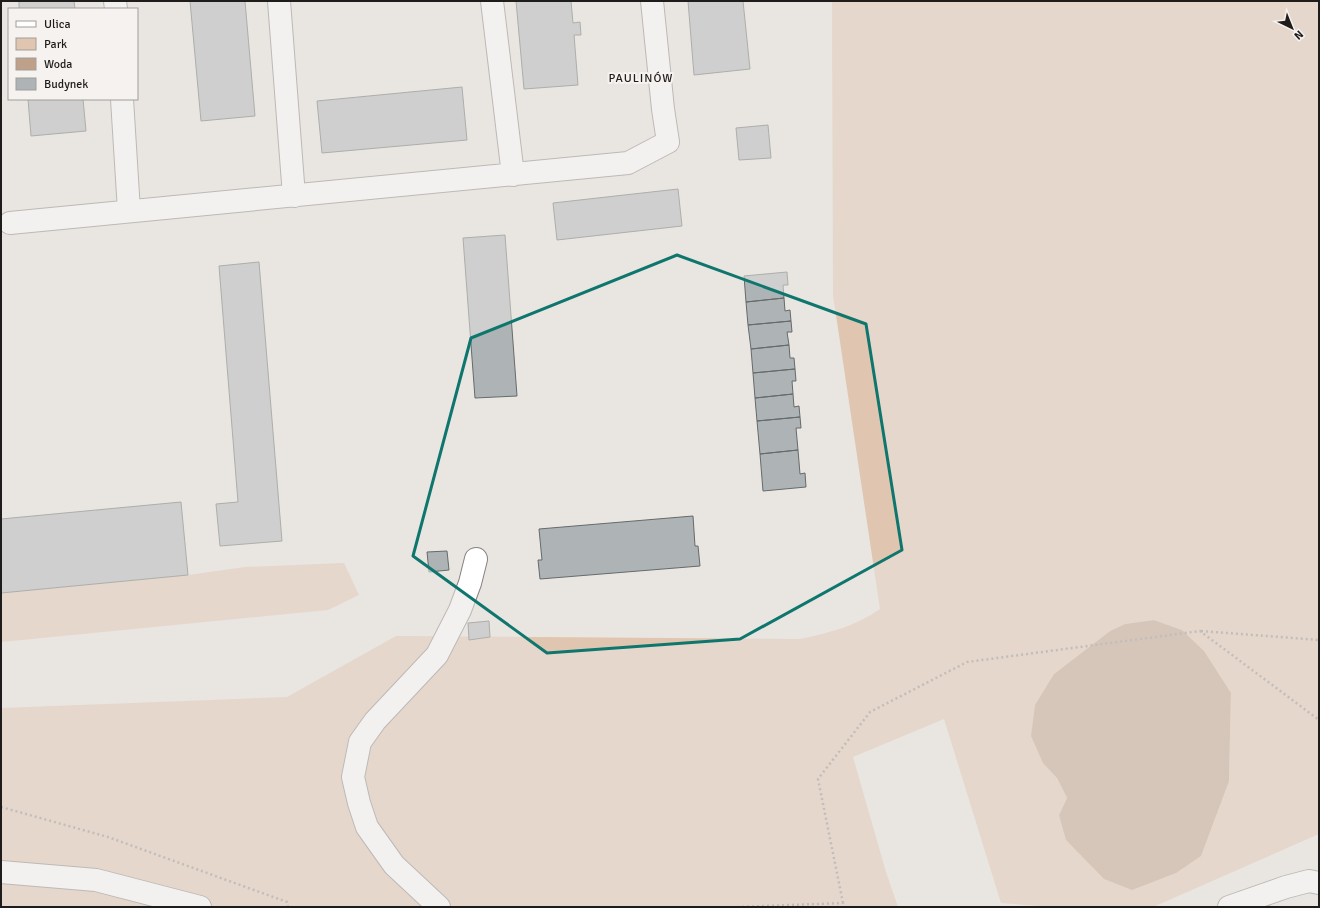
<svg xmlns="http://www.w3.org/2000/svg" width="1320" height="908" viewBox="0 0 1320 908" font-family="Signika,sans-serif">
<rect width="100%" height="100%" fill="#e9e5e1"/>
<path fill="#e0c6b0" fill-rule="evenodd" d="M832 1H1319V834L1153 907H1052L1001 903 944 719 853 757 886 872 898 907H1V708L287 697 396 636 800 639C829 633 856 626 880 609L833 295ZM1154 620 1182 630 1231 693 1229 781 1059 815 1067 798 1057 778 1054 674 1110 631 1126 624Z
M344 563 359 595 328 610 1 642V593L188 575 245 567Z"/>
<path fill="#bfa189" d="M1154 620 1182 630 1204 651 1231 693 1229 781 1201 856 1176 873 1132 890 1104 879 1066 840 1059 815 1067 798 1057 778 1043 763 1031 736 1035 705 1054 674 1110 631 1125 624Z"/>
<path fill="#aeb3b5" stroke="#656a6b" d="M19 1H74L75 9H19Z
M190 1H245L255 116 201 121Z
M516 1H571L573 23 580 22 581 35H574L578 85 524 89Z
M688 1H743L750 69 694 75Z
M462 87 467 140 322 153 317 101Z
M28 99H83L86 131 31 136Z
M768 125 771 158 739 160 736 128Z
M678 189 682 226 557 240 553 203Z
M505 235 517 396 475 398 463 238Z
M259 262 282 541 220 546 216 504 238 502 219 266Z
M787 272 788 285H783L784 298 746 302 744 276Z
M784 298 785 311 790 310 791 321 748 325 746 302Z
M791 321 792 332H787L789 345 751 349 748 325Z
M789 345 790 358H794L795 369 753 373 751 349Z
M795 369 796 381H792L793 394 755 398 753 373Z
M793 394 794 407 799 406 800 417 757 421 755 398Z
M800 417 801 428H796L798 450 760 454 757 421Z
M798 450 800 474 805 473 806 487 763 491 760 454Z
M181 502 188 575 1 593V519Z
M693 516 695 546H698L700 566 540 579 538 560H542L539 529Z
M447 551 449 570 429 572 427 552Z
M489 621 490 637 469 640 468 623Z"/>
<g fill="none" stroke-linecap="round" stroke-linejoin="round">
<defs>
<path id="minor" d="M115 1 116 9
M279 1 294 196
M492 1 513 175
M122 99 129 211
M10 223 628 163 668 142 663 109 652 1
M1 872 96 880 200 907
M439 907 394 865 367 827 359 803 353 777 360 742 375 721 437 655 460 610 470 583 476 559
M1229 907 1286 887 1309 881 1319 883"/>
</defs>
<use href="#minor" stroke="#878380" stroke-width="24"/>
<path stroke="#918d8b" stroke-width="2.5" stroke-dasharray="2 3" stroke-linecap="butt" d="M1201 631 1319 640
M1 807 108 837 287 902 288 907
M843 903 818 779 870 712 967 662 1200 631 1319 720
M737 907 843 903 844 907"/>
<use href="#minor" stroke="#fff" stroke-width="22"/>
</g>
<path d="M0 0H1320V908H0ZM677 255 866 324 902 550 740 639 547 653 413 556 471 338Z" fill="#e9e5e1" fill-opacity=".55" fill-rule="evenodd"/>
<path fill="none" stroke="#0f766e" stroke-width="3" stroke-linejoin="round" d="M677 255 866 324 902 550 740 639 547 653 413 556 471 338Z"/>
<g text-anchor="middle" stroke-width="4" stroke-linejoin="round" paint-order="stroke">
<g font-size="12" letter-spacing="1" fill="#1f1d1c" stroke="#f6f2ef">
<text x="641" y="82">PAULINÓW</text>
</g>
</g>
<rect width="1320" height="908" fill="none" stroke="#1f1d1c" stroke-width="4"/>
<rect x="8" y="8" width="130" height="92" fill="#f6f2ef" stroke="#a09d9b"/>
<rect x="16" y="21" width="20" height="6" fill="#ffffff" stroke="#a09d9b"/>
<text x="44" y="28" font-size="12" fill="#1f1d1c">Ulica</text>
<rect x="16" y="38" width="20" height="12" fill="#e0c6b0" stroke="#a09d9b"/>
<text x="44" y="48" font-size="12" fill="#1f1d1c">Park</text>
<rect x="16" y="58" width="20" height="12" fill="#bfa189" stroke="#a09d9b"/>
<text x="44" y="68" font-size="12" fill="#1f1d1c">Woda</text>
<rect x="16" y="78" width="20" height="12" fill="#aeb3b5" stroke="#a09d9b"/>
<text x="44" y="88" font-size="12" fill="#1f1d1c">Budynek</text>
<g transform="translate(1292 28) rotate(137)" stroke="#f6f2ef" stroke-width="3" paint-order="stroke">
<path d="M0-3L7 15L0 10L-7 15Z" fill="#1f1d1c"/>
<text y="-6" font-size="11" font-weight="bold" text-anchor="middle" fill="#1f1d1c">N</text>
</g>
</svg>
